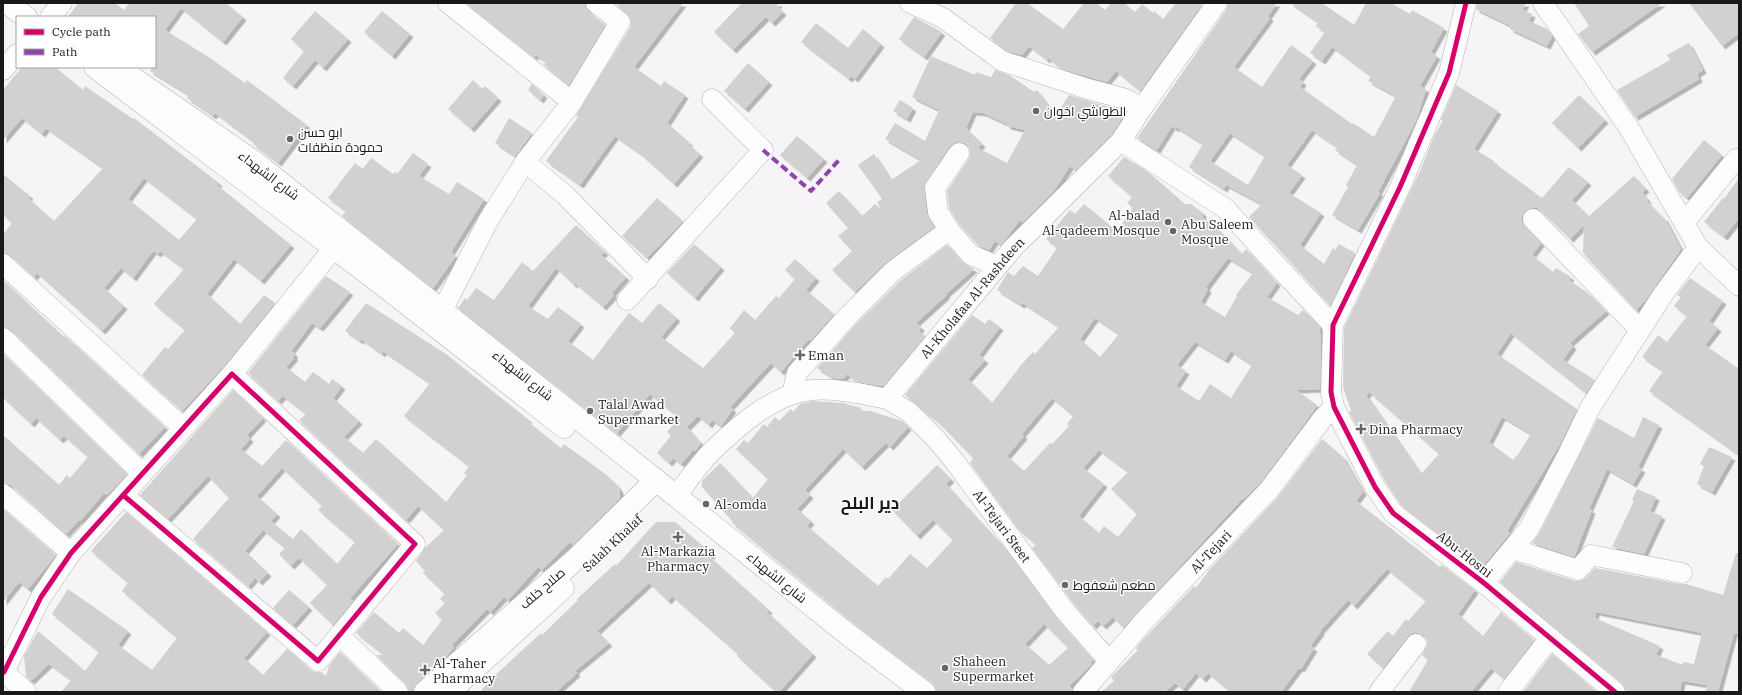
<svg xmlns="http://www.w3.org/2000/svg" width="1742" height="695" viewBox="0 0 1742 695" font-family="'IBM Plex Serif',Cairo,serif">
<defs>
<filter id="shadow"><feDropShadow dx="3.5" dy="3.5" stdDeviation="0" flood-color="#0004"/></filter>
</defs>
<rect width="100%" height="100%" fill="#f6f4f6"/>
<path fill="#d2d0d1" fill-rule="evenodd" filter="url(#shadow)" d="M78 3H115L124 10 129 3H226L243 17 223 42 181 8 165 30 210 58 245 83 247 80 307 125 278 163 253 144 254 142 215 113 213 116 187 98 189 95 150 71 153 67H155V17H68Z
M466 3H585L589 12 605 25 569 85 544 65 546 62 536 55 534 57Z
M615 3H683L634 67 661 86 664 81 685 95 667 123 690 143 688 144 700 154 674 184 638 152 615 136 580 185 546 161 578 117 576 115 630 28 631 22 630 17Z
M742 3H779L777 6 783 12 772 23 766 17 733 50 714 32Z
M1016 3H1027L1063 29 1084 3H1096L1105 10 1111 3H1124L1135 12 1142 4 1153 13 1154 11 1163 19 1176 3H1203L1140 91 1116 71 1107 82 1062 69 1048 58 1047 60 1029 46 1022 55 1007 51 990 38Z
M1228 3H1277L1268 16 1270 18 1234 67 1262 87 1291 45 1313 61 1299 79 1303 82 1300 87 1352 124 1353 123 1374 137 1396 96 1368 81 1371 76 1332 47 1322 61 1310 53 1325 32 1316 26 1318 22 1290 3H1322L1354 25 1366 3H1391L1410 14 1412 10 1444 28 1431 52 1437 56 1420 86 1426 89 1416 121 1378 192 1380 193 1358 230 1332 215 1348 187 1346 185 1357 165 1335 150 1337 147 1312 130 1287 165 1302 175 1289 193 1321 213 1300 245 1324 264 1333 248 1335 250 1339 244 1355 253 1331 304 1326 301 1249 217 1262 204 1226 185 1224 189 1189 167 1203 144 1176 127 1175 129 1172 126 1157 150 1137 138 1226 10ZM1230 133 1265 156 1248 185 1210 161Z
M1477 3H1526L1522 10 1532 14 1529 21 1547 29 1552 36 1547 46 1510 29 1511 26 1476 9Z
M1574 3H1662L1592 52 1578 34 1589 26Z
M1689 3H1739V33L1722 46Z
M315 11 348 39 323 68 315 60 293 86 283 78 304 51 291 39Z
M382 11 410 34 392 56 364 32Z
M914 17 942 32 924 57 899 39Z
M816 23 848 48 863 29 881 44 855 79 851 76 849 79 801 42Z
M1689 43 1703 70 1697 74 1699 79 1635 117 1617 90 1670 60 1667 55Z
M931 56 975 75 976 72 991 77 995 70 1009 75 1034 92 1037 90 1056 116 1069 95 1109 107 1123 117 1112 134 1076 170 1070 166 1053 192 1023 222 1020 220 1001 245 995 241 989 250 978 245 958 223 949 208 947 191 968 160 970 154 969 148 965 143 960 142 954 143 950 146 926 182 924 189 927 214 934 227 886 262 855 292 832 270 852 251 838 236 848 228 826 203 839 191 862 216 875 204 881 209 877 202 882 199 858 165 874 154 891 180 921 160 885 139 895 123 925 141 939 110 912 97ZM973 112 983 113 1007 124V126L1025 130 1007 163 978 148 982 144 966 128Z
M748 63 769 82 745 109 724 91Z
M22 67H55L83 90 85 86 133 119 134 118 219 183 217 185 291 245 261 281 234 259 207 294 240 324 264 295 275 303 223 367 182 411 142 375 165 347 168 349 185 330 154 304 184 269 160 251 158 254 153 251 133 278 121 268 104 288 124 306 102 331 37 273 34 277 11 256 3 253V235L12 223 3 215V174L30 196 28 198 54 221 103 168 46 128 42 134 22 118 3 140V90ZM144 178 197 219 179 240 128 199Z
M473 80 482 89 485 86 498 98 471 129 448 109Z
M532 84 544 95 540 100 528 90Z
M1456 85 1498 111 1474 149 1494 161 1493 162 1542 198 1569 167 1588 182 1572 200 1589 216 1634 176 1646 189 1642 192 1648 200 1647 201 1663 218 1664 217 1681 249 1647 298 1636 310 1583 253 1584 225 1570 239 1541 211 1537 208H1531L1525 211 1522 216V222L1541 243 1532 255 1553 272 1556 268 1571 277 1569 280 1588 293 1606 311 1570 343 1573 346 1563 360 1595 380 1586 393 1511 333 1497 354 1577 409 1560 444 1507 531 1510 533 1482 567 1401 505 1385 481 1349 412 1351 411 1343 387 1344 328 1421 169 1435 134 1443 121 1441 120ZM1369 392 1439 454 1421 474 1366 395ZM1502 417 1531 434 1517 456H1516L1513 460 1489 442Z
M1579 95 1605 120 1578 148 1552 123Z
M900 100 913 108 907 119 893 111Z
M509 118 532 133 515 156 495 143Z
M797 136 824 159 807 178 780 155Z
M1704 140 1722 155 1687 198 1679 192 1672 179Z
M413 153 428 164 419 176 449 194 457 182 484 199 451 252 456 256 433 288 342 216 346 211 328 198 355 163 363 169 371 158 393 174 395 172 398 173Z
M1124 157 1147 171 1185 204H1191L1203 213V218L1218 229 1242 254 1246 249 1277 283 1267 297 1298 315 1303 310 1319 326 1321 341 1320 389 1296 390 1317 405 1301 428 1260 483 1243 500 1242 499 1123 628 1113 617 1103 626 1098 621 1093 626 1074 604 1032 548 1036 545 1018 529 970 463 973 458 940 424 905 395 972 315 985 324 989 319 1000 327 979 355 985 360 968 379 992 403 1021 365 1033 352 1035 354 1058 328V326L1023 303 1021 305 997 290 1008 272 1014 276 1023 266 1038 276 1057 248 1046 239 1070 210 1075 214 1084 204 1117 231 1133 208 1127 203 1132 197 1108 176ZM1228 258 1253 273 1236 295 1237 296 1225 317 1201 302 1208 289 1206 287ZM1095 318 1119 334 1100 357 1080 339ZM1195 342 1225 360 1231 351 1252 365 1231 398 1210 384 1199 401 1176 386 1186 371 1177 365ZM1052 398 1073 416 1067 424 1069 426 1052 444 1050 443 1024 471 1007 456 1024 436 1022 434ZM1099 450 1128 472 1111 489 1137 514 1118 537 1104 526 1099 533 1079 516 1104 484 1083 468Z
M1739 178V218L1724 237 1704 222 1723 198 1724 199Z
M657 198 683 221 647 258 622 236Z
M576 225 605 252 601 255 626 277 612 293 614 295 603 307 575 283 574 285 556 268 528 306 548 319 558 307 581 324 568 341 593 360 629 313 642 323 659 303 677 318 661 337 703 368 735 333 730 328 744 310 755 320 776 296 779 298 795 279 785 270 795 259 816 278 806 290 834 314 810 341 809 339 781 372 771 363 730 407 733 409 721 426 712 420 709 425 698 416 687 427 701 443 695 451H692L681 464 673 458 669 463 657 453 671 436 667 432 679 418 650 394 617 433 458 308 465 298 467 300 476 288 494 300 522 262 533 271Z
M694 244 721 267 695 298 667 273Z
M947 245 963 263 974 269 946 294 947 295 916 323 921 327 919 331 925 336 883 386 858 382 847 374 843 379 833 378 817 368 855 325 901 280Z
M326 276 350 292 320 328 312 323 291 351 294 353V358L286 367 305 382 313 372 329 384 332 379 342 386 333 398 359 421 344 437 363 453 376 439 446 502 467 475 464 473 469 466 404 416 430 383 383 351 382 354 361 339 360 341 345 331 366 303 446 354 529 420 527 421 561 448 564 444 604 473 617 485 620 490V498L573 545 570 542 542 570 538 567 508 600 504 597 490 612 487 609 452 645 454 647 447 656 417 683 413 692H409L406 684 376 655H384L356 633 374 612 399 633 403 628 423 645 442 620 435 613 445 603 440 599 445 594 423 573 425 571 416 561 425 548 444 530 418 506 406 520 301 422 299 420 306 414 283 396 278 401 248 373Z
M1690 278 1723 301 1709 321 1718 328 1705 345 1739 369V455L1649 391 1663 371 1642 357 1658 335 1667 342 1687 316 1674 306 1681 297 1677 295Z
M3 280 64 337 65 336 165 427 139 454 11 330 3 327Z
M3 354 127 474 107 495 104 493 80 521 79 520 66 534 11 485 3 483V435L59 485 67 475 70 478 88 457 64 436 60 440 36 418 31 424 3 398Z
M233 390 263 418 247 435 250 439 241 449 262 466 286 440 398 544 350 598 353 601 333 625 310 603 327 585 299 558 291 566 279 554 285 548 263 530 245 551 268 573 259 582 255 578 248 586 193 539 229 498 208 476 168 519 140 495ZM282 468 322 506 318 510 355 542 337 564 301 529 293 539 271 521 277 514 257 496Z
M813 401 843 403 862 408 859 411H870L902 421 908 427 890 447 886 443 862 467 843 449 805 490 810 495 797 509 811 521 807 526 878 586 886 577 888 579 910 554 927 568 953 540 933 520 917 536 892 510 937 465 951 479 946 484 1004 547 1056 618 1092 659 1091 665 1069 686 1072 689V692H936L935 687 932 682 854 623 732 523 733 522 702 487V481L720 463 753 498 768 479 736 449 744 440 748 443 764 424 767 427 775 417 779 421 791 409 793 412 800 404ZM1044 624 1068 648 1049 665 1025 644Z
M1643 417 1659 425 1638 467 1642 469 1633 484 1607 469 1589 509 1592 510 1574 557 1532 543 1539 534 1598 418 1634 438Z
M1322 439 1343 457 1363 492 1356 501 1440 567 1442 565 1475 590 1458 614 1483 636 1501 612 1534 640 1504 679 1491 668 1471 692H1409L1428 660 1422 655 1427 646V640L1423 635 1418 633H1412L1407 637 1383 668 1367 654 1388 631 1393 636 1406 619 1408 621 1426 601 1387 569 1354 606 1348 600 1320 631 1321 632 1310 646 1314 648 1301 669 1299 668 1281 692H1230L1208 673 1203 679 1196 673 1183 689 1175 683 1165 692H1101L1114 681 1111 677 1138 650 1136 649 1139 644 1154 628 1194 586 1196 588 1209 570 1277 498Z
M1709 447 1732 457 1712 492 1697 484 1704 466 1700 464Z
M1637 489 1656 497 1650 511 1662 516 1644 554 1612 547 1634 501 1632 500Z
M3 509 56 555 28 589 19 582 3 602Z
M126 512 267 632 244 658 263 675 287 649 311 670 316 672H321L326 676 329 666 340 652 381 692H61L71 680 49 664 31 681 26 677 24 656 38 631 85 671 99 652 52 614 68 589 128 631 118 645 152 670 177 638 122 591 128 583 91 551Z
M656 522H675L712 554 710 557 769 610 767 612 813 654 779 692H776L737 656 738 654 672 596 668 601 649 583 597 631 609 643 575 671 577 673 556 692H480L489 681 541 633 542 635 578 600 577 599 615 564 616 566Z
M1736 553H1739V634L1734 633 1718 692H1706L1707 685 1682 681 1680 692H1626L1622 683 1500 582 1516 562 1575 581H1581L1586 578 1595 568 1680 584H1686L1723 595ZM1596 612 1702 633 1694 664 1683 662V665L1656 655 1660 646 1595 618Z
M289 590 309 607 293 625 273 608Z
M1552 654 1597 692H1523Z"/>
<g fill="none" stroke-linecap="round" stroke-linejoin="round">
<defs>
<g id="minor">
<path d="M448 3 572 102"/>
<path d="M910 3 943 18 1002 61 1088 89 1126 99 1142 108"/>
<path d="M1466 3 1449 73 1400 187 1333 325 1331 392 1334 407 1375 487 1393 513 1484 583 1615 692"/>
<path d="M1543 3 1629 128 1698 247 1739 286"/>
<path d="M50 17 62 3"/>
<path d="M3 70 17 54"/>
<path d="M1121 141 1226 209 1268 256 1333 325"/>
<path d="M959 153 935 188 938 212 949 230 971 255 997 266"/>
<path d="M525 162 565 195 648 279"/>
<path d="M1533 219 1640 330"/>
<path d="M1684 223 1736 159H1739"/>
<path d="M3 264 183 428"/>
<path d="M627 300 763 150 712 99"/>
<path d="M442 311 488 221 525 162 572 102 620 22 596 3"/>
<path d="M3 338 142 473"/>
<path d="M232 374 334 248"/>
<path d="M792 394 797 373 847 317 893 271 949 230"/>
<path id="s1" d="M887 399 909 412 936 439 955 462 1065 611 1109 661"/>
<path d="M3 494 71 553"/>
<path id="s2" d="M676 496C688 481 699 464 712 451 738 426 775 393 812 390 837 388 863 394 887 399L1013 248 1121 141 1142 108 1217 3"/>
<path d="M1513 549 1578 570 1591 555 1682 573"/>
<path d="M1484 583 1529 529 1569 452 1590 408 1662 296 1698 247"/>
<path d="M339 635 398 692"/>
<path d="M3 671 26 692"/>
<path d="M4 672 41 597 71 553 232 374 415 544 318 661 123 495"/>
<path id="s3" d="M1083 692 1145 620 1269 490 1323 418 1334 407"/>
<path d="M1379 692 1416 644"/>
<path d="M1508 692 1550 638"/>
</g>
<path id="major" d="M7 3 26 17
M95 67 383 285 564 427
M117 67 253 161 676 496 846 633 924 692
M425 692 576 559 656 480
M449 692 563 588"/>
</defs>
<use href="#minor" stroke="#b5b3b5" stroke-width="21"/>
<use href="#major" stroke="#b5b3b5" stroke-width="23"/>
<use href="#minor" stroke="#fefdfe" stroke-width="20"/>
<use href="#major" stroke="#fefdfe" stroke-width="22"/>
<path stroke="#8e44ad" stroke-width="4" stroke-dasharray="8 4" stroke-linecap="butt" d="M763 150 811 191 839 160"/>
<defs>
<path id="cycleway" d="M1466 3 1449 73 1400 187 1333 325 1331 392 1334 407 1375 487 1393 513 1484 583 1615 692
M3 671 4 672 41 597 71 553 232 374 415 544 318 661 123 495"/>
</defs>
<use href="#cycleway" stroke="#fff" stroke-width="8"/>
<use href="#cycleway" stroke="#d6006c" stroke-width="5"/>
</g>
<g fill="#676567" stroke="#fff" stroke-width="1.5">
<circle cx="1036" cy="111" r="4"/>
<circle cx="290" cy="139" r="4"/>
<circle cx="1168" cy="222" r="4"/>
<circle cx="1173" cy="231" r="4"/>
<path d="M798 349h4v4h4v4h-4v4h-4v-4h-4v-4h4z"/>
<circle cx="590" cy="411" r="4"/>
<path d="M1359 423h4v4h4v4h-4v4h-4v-4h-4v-4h4z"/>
<circle cx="706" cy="504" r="4"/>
<path d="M676 531h4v4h4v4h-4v4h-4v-4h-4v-4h4z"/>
<circle cx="1065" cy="585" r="4"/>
<circle cx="945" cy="668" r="4"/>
<path d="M423 664h4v4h4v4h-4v4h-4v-4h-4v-4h4z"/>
</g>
<g text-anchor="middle" stroke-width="3" stroke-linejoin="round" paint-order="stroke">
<g font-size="13" fill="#1a181a" stroke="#fff" text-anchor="start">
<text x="1044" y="116">الطواشي اخوان</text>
<text x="298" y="137">ابو حسن<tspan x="298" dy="15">حمودة منظفات</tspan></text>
<text x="1160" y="220" text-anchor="end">Al-balad<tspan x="1160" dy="15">Al-qadeem Mosque</tspan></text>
<text x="1181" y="229">Abu Saleem<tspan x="1181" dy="15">Mosque</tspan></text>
<text x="808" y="360">Eman</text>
<text x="598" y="409">Talal Awad<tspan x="598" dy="15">Supermarket</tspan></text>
<text x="1369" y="434">Dina Pharmacy</text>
<text x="714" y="509">Al-omda</text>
<text x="678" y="556" text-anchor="middle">Al-Markazia<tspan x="678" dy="15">Pharmacy</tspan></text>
<text x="1073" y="590">مطعم شعفوط</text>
<text x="953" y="666">Shaheen<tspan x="953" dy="15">Supermarket</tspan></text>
<text x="433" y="668">Al-Taher<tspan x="433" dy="15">Pharmacy</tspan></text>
</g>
<g font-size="13" fill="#1a181a" stroke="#fff">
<text transform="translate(269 175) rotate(37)" y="5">شارع الشهداء</text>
<text dy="5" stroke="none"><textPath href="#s2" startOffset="385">Al-Kholafaa Al-Rashdeen</textPath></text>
<text transform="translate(523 375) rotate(38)" y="5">شارع الشهداء</text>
<text dy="5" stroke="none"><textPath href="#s1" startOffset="173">Al-Tejari Steet</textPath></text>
<text transform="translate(612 543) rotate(-43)" y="5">Salah Khalaf</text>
<text dy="5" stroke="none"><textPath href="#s3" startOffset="190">Al-Tejari</textPath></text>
<text transform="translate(1465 554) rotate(38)" y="5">Abu-Hosni</text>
<text transform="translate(777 577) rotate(39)" y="5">شارع الشهداء</text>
<text transform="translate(542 588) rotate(-41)" y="5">صلاح خلف</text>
</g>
<g font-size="17" font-weight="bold" fill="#1a181a" stroke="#fff">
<text x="870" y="509">دير البلح</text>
</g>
</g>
<rect width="1742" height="695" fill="none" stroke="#1a181a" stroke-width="8"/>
<rect x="16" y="16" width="140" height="52" fill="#ffffff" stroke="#a3a3a3"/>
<rect x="24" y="29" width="20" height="6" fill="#d6006c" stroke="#a3a3a3"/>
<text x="52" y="36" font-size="12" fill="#1a181a">Cycle path</text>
<rect x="24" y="49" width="20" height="6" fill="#8e44ad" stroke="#a3a3a3"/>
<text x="52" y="56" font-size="12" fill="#1a181a">Path</text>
</svg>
